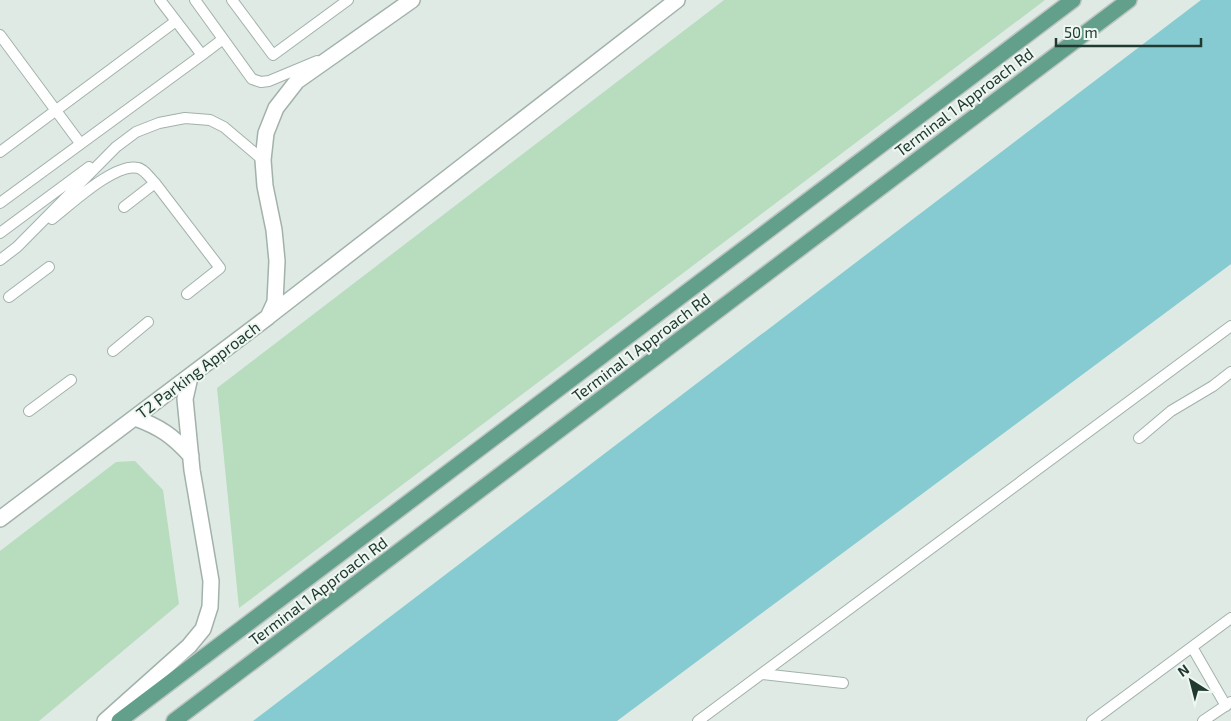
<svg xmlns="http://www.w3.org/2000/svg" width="1231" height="721" viewBox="0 0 1231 721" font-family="'Exo 2',sans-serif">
<rect width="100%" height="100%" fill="#dfeae4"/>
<path fill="#b7dcbe" d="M724 0H1045L239 608 217 388Z
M135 461 163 490 179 604 39 721H0V551L116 462Z"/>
<path fill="#86cbd1" d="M1201 0H1231V264L617 721H253Z"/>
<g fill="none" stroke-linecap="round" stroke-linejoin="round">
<defs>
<path id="service" d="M195 0 252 79 261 82 269 81 317 61
M232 0 273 55 348 0
M0 35 80 143
M202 55 223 39
M0 152 176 21
M0 203 202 55 160 0
M124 207 155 183 220 268 187 294
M52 219C69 206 115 162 138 168 144 169 150 178 155 183
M0 233 89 167
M0 260 17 247 116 147 136 132 159 123 185 118 210 120 224 127 263 160
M9 297 49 267
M113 351 148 322
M29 411 71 380
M1139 438 1171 411 1213 386 1231 372
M1192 647 1226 706
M762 674 843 683
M698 721 1231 326
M1092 721 1231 618
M1203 721 1231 702"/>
<path id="tertiary" d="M269 316 677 0
M135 418C160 427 173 436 191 456
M0 519 268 317 275 302 277 261 274 230 265 186 263 160 266 133 276 108 297 81 412 0
M105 721 189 646 203 629 210 607 211 581 192 470 185 399 190 377"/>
<path id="primary" d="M119 721 1073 0
M174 721 1129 0"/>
</defs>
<use href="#service" stroke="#a2b2ab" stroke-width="12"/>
<use href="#tertiary" stroke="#a2b2ab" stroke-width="18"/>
<use href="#primary" stroke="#bcc4c1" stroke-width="18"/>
<use href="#service" stroke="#fff" stroke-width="10"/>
<use href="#tertiary" stroke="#fff" stroke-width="15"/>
<use href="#primary" stroke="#63a08b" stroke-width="15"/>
</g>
<g text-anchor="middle" stroke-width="4" stroke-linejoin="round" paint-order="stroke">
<g font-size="16" fill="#203a31" stroke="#eff7f2">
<text transform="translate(964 102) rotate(-37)" y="6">Terminal 1 Approach Rd</text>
<text transform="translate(641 347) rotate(-37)" y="6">Terminal 1 Approach Rd</text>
<text transform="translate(198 370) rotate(-37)" y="6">T2 Parking Approach</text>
<text transform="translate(318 591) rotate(-37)" y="6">Terminal 1 Approach Rd</text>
</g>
</g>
<g transform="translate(1191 681) rotate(324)" stroke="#eff7f2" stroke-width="4" paint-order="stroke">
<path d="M0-4L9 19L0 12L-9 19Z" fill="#203a31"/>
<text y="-8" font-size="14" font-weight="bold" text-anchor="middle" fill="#203a31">N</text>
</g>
<path d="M1056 38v8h145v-8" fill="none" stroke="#203a31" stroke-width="2.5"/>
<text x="1064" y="38" font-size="15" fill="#203a31" stroke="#eff7f2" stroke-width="4" paint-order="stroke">50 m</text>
</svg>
